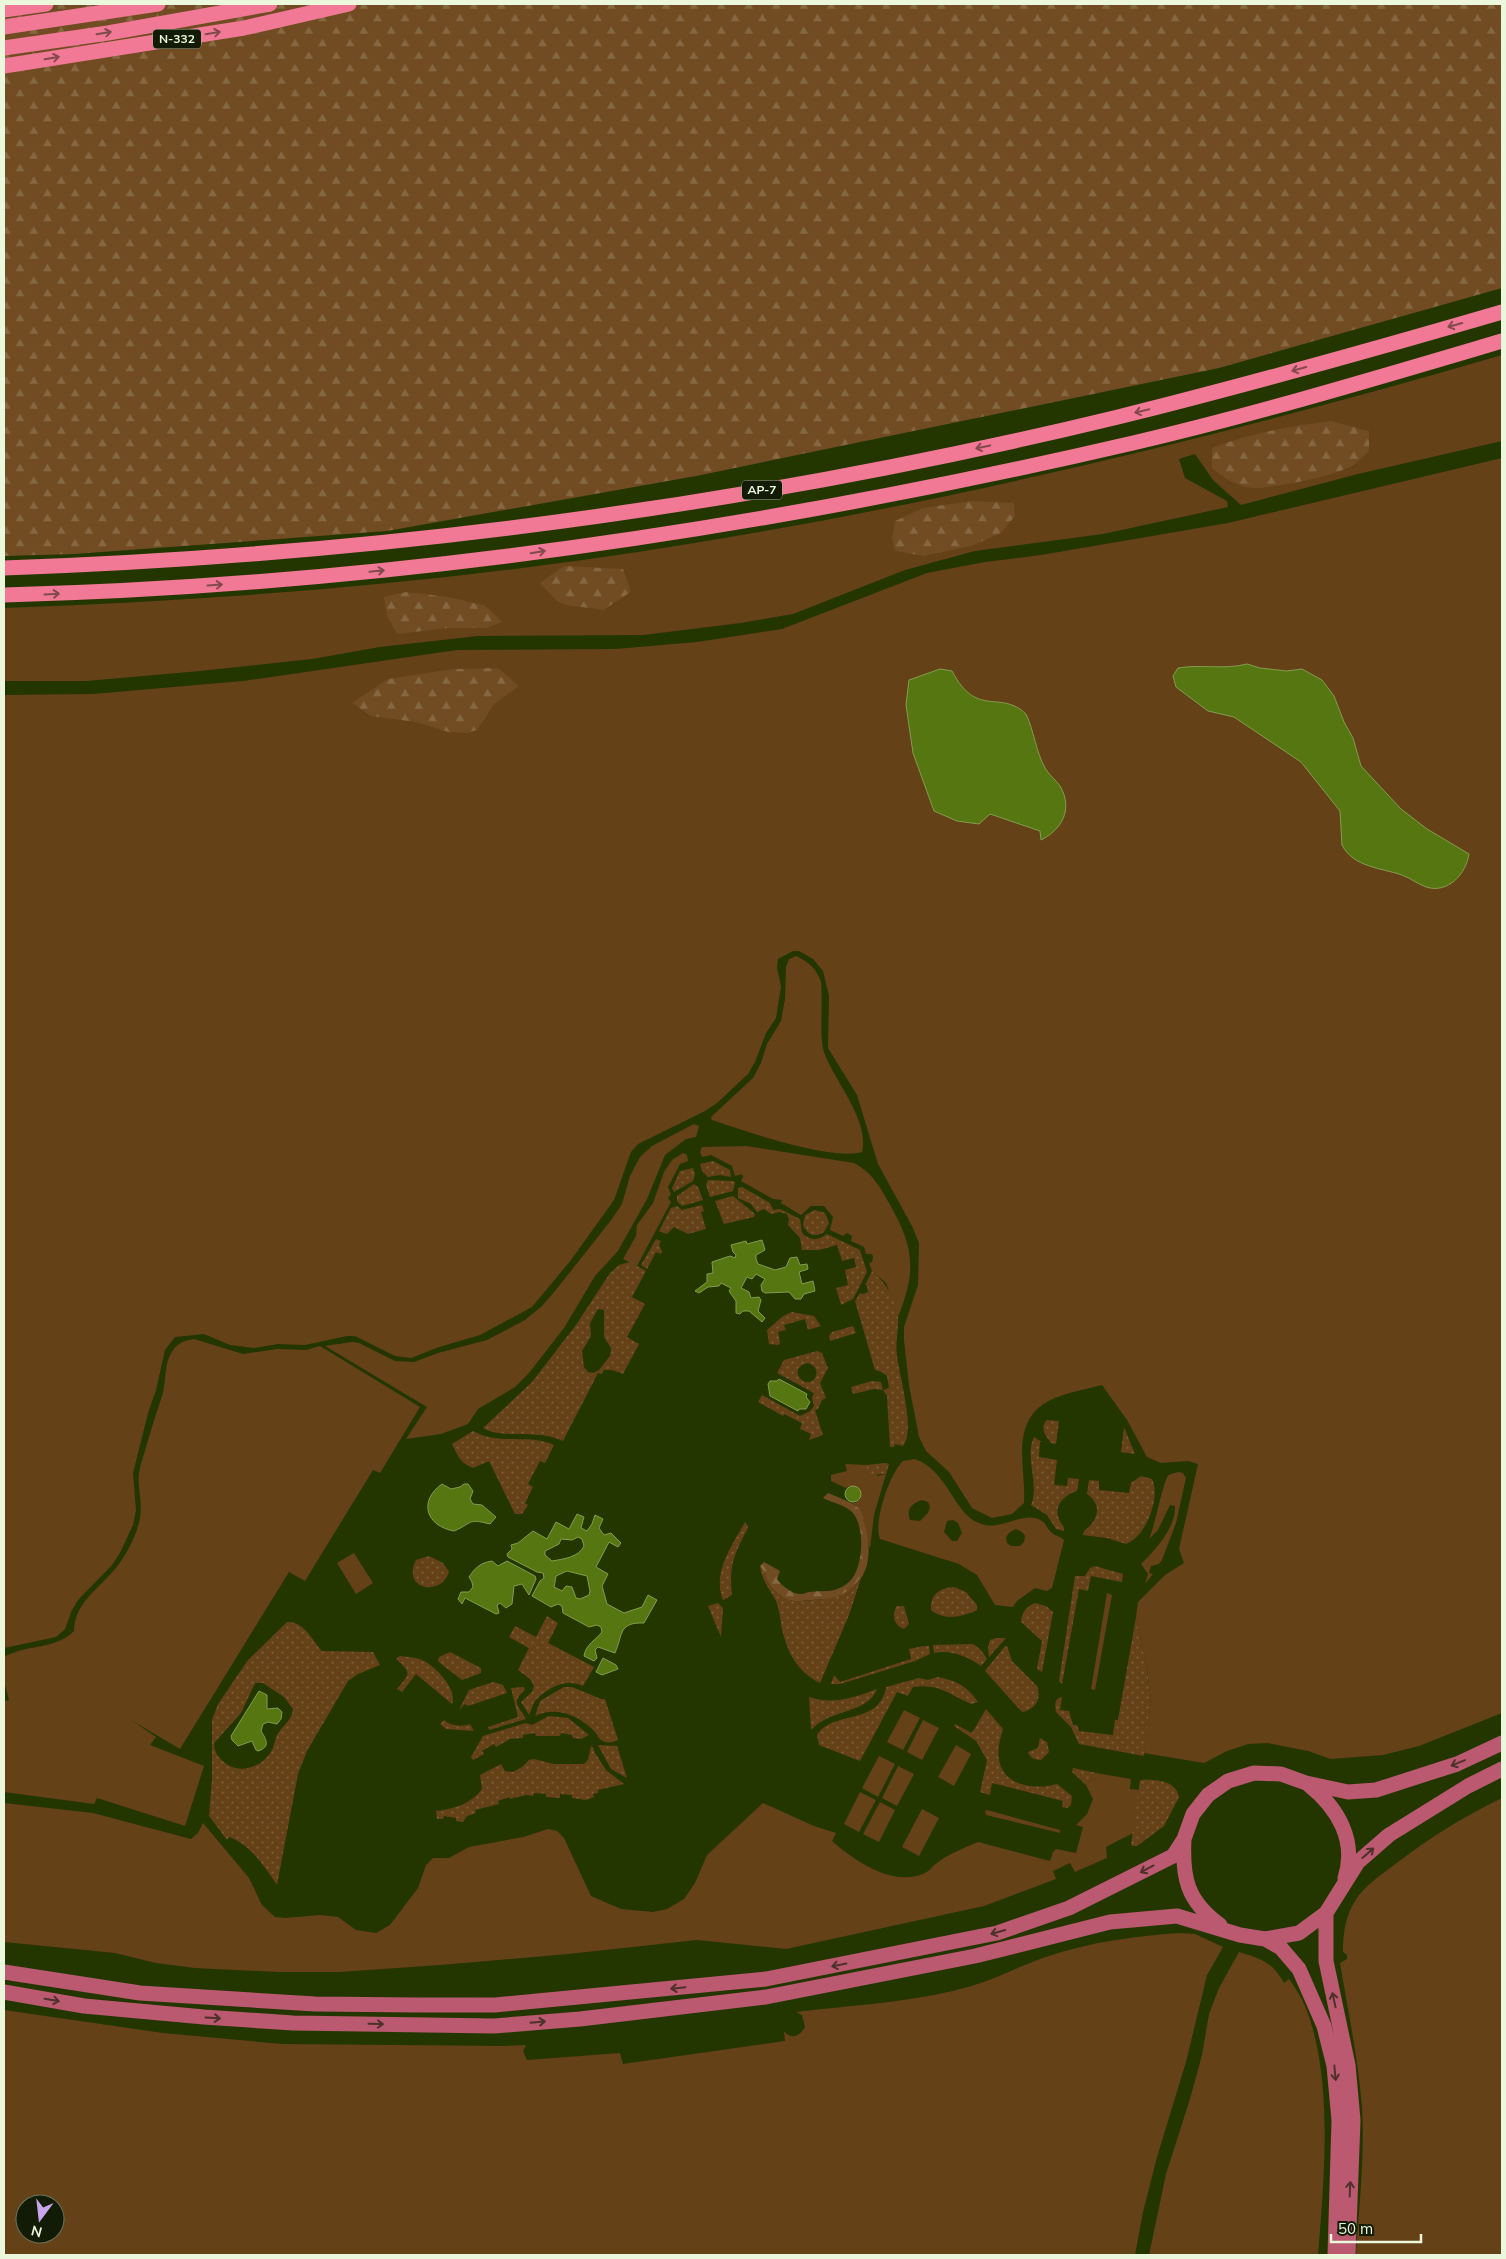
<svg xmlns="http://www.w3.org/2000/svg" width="1506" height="2259" viewBox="0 0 1506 2259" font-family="Mulish,sans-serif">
<defs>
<pattern id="forest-firs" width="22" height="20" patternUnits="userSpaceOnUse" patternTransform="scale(1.25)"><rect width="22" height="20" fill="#714c22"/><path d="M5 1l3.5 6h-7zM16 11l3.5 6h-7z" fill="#856742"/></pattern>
<pattern id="park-dots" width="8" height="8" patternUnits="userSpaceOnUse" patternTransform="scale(1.25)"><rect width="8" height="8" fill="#654117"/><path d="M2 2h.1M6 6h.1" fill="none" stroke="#7b5d38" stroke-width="1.8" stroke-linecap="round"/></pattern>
</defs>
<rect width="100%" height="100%" fill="#243600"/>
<path fill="#654117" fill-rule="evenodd" d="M1502 355V441L1358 474 1241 505 1213 480 1195 454 1179 459 1185 478 1227 501 1228 507 1103 534 975 551 905 570 793 614 741 623 643 635 478 636 380 647 312 659 200 671 86 681H4V608C175 602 346 590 515 569 850 527 1179 449 1502 355Z
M1502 458V1713L1419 1746 1383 1755 1331 1759 1308 1751 1267 1743 1248 1744 1227 1751 1204 1763 1144 1753 1151 1699 1146 1663 1136 1617 1138 1602 1165 1575 1184 1563 1179 1549 1198 1464 1188 1461 1161 1463 1147 1457 1127 1420 1102 1385C1059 1396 1023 1398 1022 1452 1022 1469 1025 1486 1024 1503L1012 1514 992 1518 972 1508 949 1472 926 1451 919 1437 909 1385 904 1341V1327L918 1285 919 1243 912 1226 878 1164 857 1095 828 1048 829 996 823 971 813 959 799 951H793L778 959 777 968 781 986 776 1018 766 1033 755 1062 748 1074 717 1103 705 1111 638 1144 631 1152 614 1200 571 1260 532 1307 480 1335 439 1347 411 1358 395 1356 355 1336H347L305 1345 278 1344 254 1348 230 1345 204 1334 175 1337 165 1350 156 1390 148 1413 133 1473 136 1510 133 1525 121 1551 112 1565 78 1600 72 1610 65 1629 56 1637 4 1648V695L93 694 243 681 457 650 616 649 697 642 782 629 927 573 985 562 1041 555 1228 523Z
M796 956C809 962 816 968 821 982 823 1001 819 1038 824 1052 834 1081 870 1120 862 1152 831 1161 745 1131 712 1120L711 1117 753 1078 761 1063 767 1044 781 1021 785 999 786 967 789 959Z
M694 1124 699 1126 696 1137 686 1139 665 1155 647 1199 618 1251 595 1276 564 1328 529 1373 515 1387 478 1409 468 1424 441 1434 406 1439 427 1407 325 1346 352 1342 359 1343 395 1361 414 1362 438 1353 487 1340 525 1320 542 1306 555 1291 612 1219 622 1204 630 1176 640 1157 652 1146Z
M746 1146 854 1163C872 1173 879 1185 889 1203 914 1247 917 1269 898 1317L886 1283 872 1271 869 1263 872 1262 873 1257 872 1254H866L864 1247 851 1241 852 1236 847 1233 843 1236 830 1230 833 1217 824 1206H811L801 1215 781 1203 782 1200 773 1199 741 1181 743 1177 742 1174 735 1176 732 1166 711 1155 702 1157 700 1152 702 1147Z
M683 1153 687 1155 688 1161 680 1164 668 1187 671 1194 668 1198 671 1202 637 1266 623 1259 636 1236 637 1225 653 1203 664 1172 672 1160Z
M194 1339 243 1354 277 1349 306 1350 320 1346 420 1407 380 1473 373 1470 305 1581 289 1572 180 1749 131 1720 156 1737 150 1745 204 1766 185 1826 97 1798 94 1804 4 1792V1695L5 1701 9 1700 4 1681V1657C26 1644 56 1650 74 1631 75 1602 98 1590 115 1569 126 1556 137 1535 140 1518 143 1502 137 1488 139 1473 140 1465 143 1458 145 1451 150 1432 156 1414 162 1396 167 1381 163 1362 174 1349 179 1342 187 1340 194 1339Z
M915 1459C948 1471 954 1514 979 1523 1002 1533 1022 1509 1042 1521 1046 1523 1047 1529 1051 1532 1055 1536 1060 1536 1064 1540L1052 1588 1047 1591 1035 1588 1017 1601 1013 1607 995 1605 977 1575 959 1564 880 1539C873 1522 890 1473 903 1461ZM922 1500 928 1502 930 1507 928 1513 920 1521 910 1520C906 1509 912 1503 922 1500ZM953 1520 958 1523 962 1533 957 1541H952L944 1532 947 1521ZM1016 1529 1022 1532 1025 1536 1024 1542 1020 1546H1011L1007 1543 1006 1537 1010 1532Z
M845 1464 866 1465 878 1476 886 1474 874 1515 870 1549 861 1511 851 1502 855 1503 860 1499 861 1493 850 1486 846 1488 831 1481V1475L847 1471Z
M1179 1472 1183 1473 1186 1478 1176 1523 1162 1560 1159 1564 1151 1566 1149 1573 1153 1574 1145 1584 1148 1574 1141 1564C1155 1550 1176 1528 1175 1506L1170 1505 1158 1530 1149 1539C1155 1526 1163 1482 1168 1476 1171 1473 1175 1473 1179 1472Z
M354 1553 373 1583 356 1594 337 1563Z
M1107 1593 1112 1595 1095 1690 1091 1689Z
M904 1710 920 1718 903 1750 887 1742Z
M923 1720 939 1728 922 1760 907 1752Z
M956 1745 971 1754 954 1786 938 1777Z
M879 1756 895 1764 878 1797 862 1788Z
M898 1766 914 1774 897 1806 882 1798Z
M1101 1774 1131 1779 1130 1789 1139 1790 1133 1833 1106 1847 1107 1858 1075 1872 1070 1863 1053 1871 1056 1879 984 1906 786 1949 697 1940 568 1954 440 1965 339 1972H279L195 1968 156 1963 115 1953 4 1942V1803L93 1813 191 1839 198 1833 203 1823 249 1878 262 1905 275 1917 285 1918 320 1915 338 1917 356 1930 376 1933 390 1925 418 1888 426 1865 433 1858H449L469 1847 523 1837 548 1829 557 1831 564 1838 591 1896 621 1909 653 1912 667 1909 684 1899 695 1883 707 1855 763 1803 814 1826 836 1833 832 1841C855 1861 894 1888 925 1873 930 1871 932 1866 937 1863 948 1854 964 1848 978 1842L1050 1861 1053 1852 1056 1849 1076 1853 1083 1827 1076 1825 1087 1814 1093 1799 1086 1785Z
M860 1792 876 1800 859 1832 844 1824Z
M1502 1798V2255H1356C1359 2206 1365 2156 1362 2107 1358 2058 1348 2011 1340 1963L1347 1959V1955L1343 1952C1343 1934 1345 1917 1355 1901 1364 1886 1381 1875 1394 1865 1428 1839 1464 1816 1502 1798Z
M880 1802 895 1810 879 1842 863 1834Z
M922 1809 939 1818 919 1856 902 1847Z
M987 1810 1060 1830V1833L986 1815 985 1811Z
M1179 1933 1195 1934 1223 1947 1207 1975 1186 2062 1157 2157 1143 2212 1135 2255H4V2010L163 2033 282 2044 504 2046 526 2045 523 2051 527 2060 620 2053 623 2064 785 2041 784 2031C791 2040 799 2037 805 2027L802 2015 796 2012C852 2005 909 2003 964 1988 993 1981 1021 1965 1049 1956 1091 1942 1135 1936 1179 1933ZM25 2204H55V2234H25Z
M1239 1952C1262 1959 1272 1962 1284 1983L1289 1979C1295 1988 1301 1996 1305 2006 1334 2077 1324 2180 1318 2255H1149L1166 2174 1190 2099 1202 2055 1209 2014 1219 1988Z"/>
<path fill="url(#forest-firs)" d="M4 4H1502V288L1219 368 696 476 387 531 74 554 4 556Z
M1331 421 1369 431V451C1364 455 1360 460 1355 464 1338 476 1274 488 1253 488 1237 487 1223 477 1212 468V448C1251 433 1290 426 1331 421Z
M973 501 1014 503 1015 516 1001 533 971 546 924 556 895 551 892 539 895 521 923 508Z
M564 566 623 569 631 592 603 610 567 605 557 601 540 583Z
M406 592 449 597 486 606 502 622 487 628H448L397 634 387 616 384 597Z
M498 668 519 686 494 704 477 730 467 733 448 732 416 722 371 716 352 703 388 679 454 669Z
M828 1493C837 1497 856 1503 861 1511 863 1514 863 1519 864 1522 871 1544 872 1570 854 1587 842 1599 826 1599 811 1600 793 1602 787 1603 773 1589 766 1582 766 1574 760 1566L764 1562 780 1571 777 1579C782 1586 793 1595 802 1594 805 1594 807 1592 809 1592 825 1590 835 1594 849 1582 864 1569 866 1524 851 1511 844 1505 831 1502 823 1498Z"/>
<path fill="url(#park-dots)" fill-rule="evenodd" d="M713 1161 730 1170 731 1177 720 1175 708 1177 702 1171 700 1164Z
M693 1168 695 1174 693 1181 674 1192 672 1188 680 1171Z
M708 1180 733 1181 735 1183 733 1191 710 1197 706 1185Z
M694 1184 698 1187 703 1200 682 1206 677 1201V1196Z
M742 1187 770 1203 773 1210 780 1209 800 1219 802 1233C810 1241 818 1241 827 1234L860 1250 867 1272 853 1299 841 1305 836 1288 848 1285 845 1270 856 1267 854 1258 842 1261 837 1245 819 1250H802L800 1238 788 1225 789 1219 787 1214 780 1212 771 1214 764 1209 757 1212 751 1204 738 1198V1188Z
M733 1196 755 1214 754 1217 724 1224 715 1201Z
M702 1205 704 1211 701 1212 706 1229 688 1234 674 1227 667 1234 659 1231 671 1208 677 1206 682 1210Z
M815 1210 825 1213 829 1223 824 1232C815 1238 807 1235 803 1225L805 1215Z
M656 1239 661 1241 659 1245 662 1251 661 1254 656 1252 647 1269 641 1265Z
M630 1262 646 1271 632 1297 645 1304 627 1337 639 1344 623 1374C616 1371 611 1369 604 1370L601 1374 598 1373 563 1441C538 1428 502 1440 483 1428L532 1382 576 1325 610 1273 619 1265ZM598 1309 604 1310V1337L611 1348 610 1356 599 1370 593 1373 588 1372 584 1367 582 1351 591 1336 590 1323Z
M872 1271C885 1282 896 1299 898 1317 899 1329 895 1342 897 1355 899 1376 916 1430 903 1446L895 1444 894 1447H890L887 1396 883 1390 874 1389 853 1394 851 1387 872 1381 881 1382 883 1390 889 1388 887 1376 882 1372 875 1370 855 1301 860 1293 863 1294 868 1292 867 1286 865 1285Z
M792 1312 814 1316 821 1326 808 1330 805 1319 784 1325 786 1330 778 1332 780 1342 779 1345 769 1344 767 1330 783 1316Z
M853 1326 856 1333 830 1341 829 1336 832 1332Z
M817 1351 822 1353 828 1368 820 1383 826 1398 822 1400 818 1409 815 1410 823 1435 809 1440 811 1434 800 1429 802 1423 784 1414 783 1416 758 1402 762 1395 800 1416 810 1411 814 1406 812 1398 814 1393 777 1373 784 1360ZM808 1363C814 1365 819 1370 815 1378 806 1392 785 1368 808 1363Z
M1047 1420 1059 1421 1056 1444 1051 1443C1046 1436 1039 1428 1047 1420Z
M1124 1427 1135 1454 1121 1452Z
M473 1431C499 1446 528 1433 554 1445L545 1463 540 1461 528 1484 533 1487 525 1503 528 1505 522 1514H515L489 1461 473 1468C460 1463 458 1456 452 1444Z
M1034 1437 1042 1442H1040L1039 1457 1057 1460 1054 1485 1067 1486 1068 1478 1079 1479 1077 1491C1064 1495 1052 1506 1060 1521 1062 1526 1065 1526 1064 1531L1056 1529 1047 1515 1031 1505C1040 1483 1024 1458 1034 1437Z
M886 1463 889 1464 886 1474 868 1475 866 1465Z
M1141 1476 1152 1479C1161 1497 1146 1537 1126 1544L1107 1538 1083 1535 1084 1531C1098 1521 1103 1505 1087 1494L1089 1480 1099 1481V1490L1129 1493 1131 1483Z
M745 1522 748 1526 747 1530C733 1556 729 1566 732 1595L723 1600C712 1572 732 1546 745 1522Z
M429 1556 443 1563 449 1572C441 1597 401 1590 416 1560Z
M760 1566C766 1574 766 1582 773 1589 788 1603 794 1602 813 1600 834 1599 850 1595 862 1575L849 1615 820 1683C796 1671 786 1650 781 1624 780 1617 779 1608 776 1601 770 1589 762 1581 760 1566Z
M1095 1566 1123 1574 1122 1582 1091 1576 1088 1591 1079 1589 1062 1684 1059 1681 1075 1576H1085L1090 1568Z
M954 1587 966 1592 977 1605V1610C963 1617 944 1621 931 1610 930 1594 940 1588 954 1587Z
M718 1603 723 1608 721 1637 708 1606Z
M1035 1603 1046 1606 1053 1612 1042 1672 1037 1669 1042 1641 1021 1622C1022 1612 1026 1607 1035 1603Z
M897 1606H904L909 1624 904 1629C894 1625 891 1615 897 1606Z
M547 1616 558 1623 548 1643 594 1667 583 1686C567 1678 548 1687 536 1700 532 1704 532 1710 529 1715L521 1702 532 1692 534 1686 530 1679 518 1670 529 1648 509 1637 515 1626 536 1637Z
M1136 1617 1146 1663 1151 1699 1144 1756 1079 1744 1071 1727 1056 1712C1055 1704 1054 1699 1062 1697L1060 1710 1069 1711 1073 1725H1077L1079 1731 1113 1735 1115 1720H1118Z
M287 1622C304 1621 312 1640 322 1651L373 1652 380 1665 358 1674 348 1681 307 1751 298 1774 277 1885C264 1866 251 1845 229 1837L227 1840 209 1816 212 1779V1720L218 1704 248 1660ZM255 1683H263L284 1697 293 1709C292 1720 285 1723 279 1732 275 1737 275 1744 272 1750 263 1767 240 1775 225 1763 218 1757 214 1752 214 1743L241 1713Z
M997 1638H1006L989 1657 988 1647 990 1640Z
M973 1644 981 1650 987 1659 981 1666C969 1657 950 1649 934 1653L933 1645Z
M924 1646H929L930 1654 915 1661 840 1684H831L834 1675 840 1682 911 1659 909 1649Z
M1005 1646H1007L1012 1661 1037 1686C1042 1699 1035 1709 1023 1712L1020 1710 985 1671Z
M450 1652 481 1668V1673L462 1680C456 1675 443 1666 438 1661L439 1657Z
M400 1656C407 1657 417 1657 424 1661 436 1667 458 1690 452 1704L416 1674 402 1692 397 1689C409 1674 413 1674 396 1659Z
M938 1677C957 1681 967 1686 978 1702L971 1704C949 1694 939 1683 913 1687L908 1696 897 1692 860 1761 819 1745 817 1735C832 1710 880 1726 886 1687L919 1678 928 1680Z
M493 1682 503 1685 507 1693 468 1706 465 1704 459 1710 469 1690Z
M524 1687 525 1690C510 1703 519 1706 526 1719L489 1730 488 1727 518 1717 511 1688Z
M564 1687H572L601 1699H605L618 1740C613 1742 608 1744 603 1741 598 1739 598 1735 595 1732 579 1715 556 1706 535 1716L540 1701Z
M877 1689C868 1714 831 1708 811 1730L809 1697C834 1705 853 1698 877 1689Z
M986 1709 1003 1729C1000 1739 997 1749 999 1760 1004 1787 1036 1790 1057 1784L1072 1796 1071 1805 1067 1808 1062 1807 1063 1801 992 1783 990 1795 980 1792 987 1760 976 1741 954 1726 955 1724 972 1733Z
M549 1716 568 1718 589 1735 581 1739 573 1738 572 1735 561 1733 560 1736H536L535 1733 523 1735V1738L510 1739 496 1747 494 1744 482 1751 484 1754 473 1760 471 1757 483 1736 526 1723 532 1725Z
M444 1720C450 1726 462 1727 470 1724L474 1731 446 1729 440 1724Z
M1040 1738 1047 1742 1049 1752 1041 1760C1035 1760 1030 1758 1028 1752L1038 1748Z
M598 1745 617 1746 627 1778 611 1769Z
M591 1746 593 1747 595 1753 606 1770 624 1784 598 1790V1793L593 1794 594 1797 586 1800 572 1798V1795L560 1794V1798L546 1797V1794L534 1793 533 1796 526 1795 510 1799 509 1797 498 1801 499 1804 475 1810 476 1813 467 1816 463 1822 456 1821V1818L444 1816 443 1819H437L436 1811C454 1809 471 1804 482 1789L480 1775 501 1764 505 1771 513 1772 522 1767 529 1760 534 1759 554 1764H584L588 1760Z
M1073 1768 1101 1774 1086 1785 1072 1772Z
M1140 1780C1155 1779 1176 1780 1179 1797L1164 1826 1137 1846H1133L1131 1845Z"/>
<path fill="#567611" stroke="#839d4e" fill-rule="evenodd" d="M1247 664 1260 668 1287 671 1302 669 1322 680 1334 696 1344 722 1353 738 1361 766 1401 809 1427 829 1469 854C1466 874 1448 894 1426 887 1418 884 1410 878 1402 875 1381 868 1353 867 1342 845L1340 811 1301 762 1234 717 1208 711 1176 687 1173 676 1178 668C1201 664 1224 670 1247 664Z
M940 669 952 671C977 719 1000 689 1026 714 1034 731 1036 752 1045 768 1049 775 1056 780 1060 786 1073 808 1063 829 1041 840L1040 831 990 814 979 824 957 821 934 811 913 753 906 705 909 680Z
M762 1240 765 1250 756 1255V1259L758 1264 775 1270 786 1267 790 1258 797 1257 800 1265 807 1264 808 1269 799 1272 802 1284 813 1281 815 1291 804 1294 801 1299H795L789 1292 765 1293 762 1291 761 1285 765 1279 756 1274 752 1279 747 1277 741 1288 749 1292 751 1298 759 1297 761 1300 758 1311 765 1318 762 1322 749 1311H743L740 1314 736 1313V1301L729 1291 731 1288 721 1283 719 1286 708 1287 699 1293 695 1291 707 1282V1274L713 1273 712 1262 730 1256 735 1258 736 1255 733 1252 731 1245 746 1241 747 1244Z
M779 1379 807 1394 806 1397 810 1402 806 1409H799L798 1411 770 1396 768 1384 770 1381H777Z
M442 1484 451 1489 460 1487 464 1484H468L473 1491 470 1499 473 1504 482 1505 496 1517 490 1524C467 1518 473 1523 454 1531 426 1526 418 1501 442 1484Z
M845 1494a8 8 0 1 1 16 0a8 8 0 1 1-16 0Z
M577 1514 584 1517 581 1528 587 1531 592 1524 595 1515 603 1519 599 1528 604 1535 611 1533 621 1543 618 1547 609 1542 596 1567 608 1574 602 1586 607 1604 624 1613 642 1607 648 1595 657 1600 644 1623C618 1622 623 1635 615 1653L598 1647 595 1650 597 1658 594 1661 584 1656C586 1644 596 1640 602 1632L601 1627 597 1625 589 1627 563 1613 562 1606 558 1604 551 1607 532 1596 540 1581 544 1578 543 1573 537 1572 508 1557 507 1554 512 1549 511 1545 518 1543 533 1531 547 1539 556 1522 569 1529ZM578 1537 582 1539 584 1546C579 1557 564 1559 552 1561L545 1555V1551L559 1544 561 1539 572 1540ZM567 1571 587 1576 590 1591 589 1595 580 1599 576 1598 572 1587 566 1586 562 1591 554 1587 556 1576Z
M492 1561 498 1566 507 1561 535 1576 536 1579 529 1595 522 1584 514 1586 512 1604 506 1608 500 1603 497 1605 499 1613 496 1614 465 1598 462 1604 458 1599 461 1592H469L473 1587 472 1582 469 1577C475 1568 480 1563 492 1561Z
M603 1658 616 1665 618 1669 602 1675 596 1672Z
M259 1691 267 1695V1709L278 1708 282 1712 281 1719 277 1724 268 1722 263 1724 261 1731C266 1739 271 1747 258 1751L256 1750 252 1741 238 1746 232 1740 231 1736Z"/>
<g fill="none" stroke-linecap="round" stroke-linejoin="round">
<path stroke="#ba5970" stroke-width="15" d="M1309 1785C1338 1808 1357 1841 1345 1878
M1184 1839C1182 1878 1187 1901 1220 1925
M1326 1913V1961L1348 2065 1353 2120 1348 2255
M1265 1939 1299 1933 1326 1913 1358 1862 1389 1835 1468 1786 1502 1769
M4 1972 140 1993 315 2004 418 2005H495L766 1979 997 1933 1069 1908 1173 1856 1184 1839 1193 1814 1208 1795 1228 1781 1254 1773 1281 1774 1306 1783 1348 1792 1376 1790 1457 1764 1502 1743
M4 1992 84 2006 204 2017 293 2023 494 2026 580 2019 766 1997 975 1956 1110 1922 1177 1916 1240 1935 1265 1939 1281 1948 1299 1969 1324 2026 1334 2066 1339 2120 1335 2255"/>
<path stroke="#f17995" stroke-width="15" d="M4 10 46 4
M4 27 158 4
M4 48 108 33 270 4
M4 66 244 28 349 4
M4 568C377 555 755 505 1118 417 1247 385 1375 349 1502 312
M4 595C384 585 763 529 1133 443 1257 414 1380 377 1502 341"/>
</g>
<defs><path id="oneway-shaft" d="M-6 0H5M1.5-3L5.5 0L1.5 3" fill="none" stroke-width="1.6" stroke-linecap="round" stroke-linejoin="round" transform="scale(1.25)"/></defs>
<g stroke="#824a4d">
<use href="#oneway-shaft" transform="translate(104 33) rotate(-9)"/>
<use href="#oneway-shaft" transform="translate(213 33) rotate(-9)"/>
<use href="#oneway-shaft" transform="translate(52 58) rotate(-9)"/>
<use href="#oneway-shaft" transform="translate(1455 325) rotate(164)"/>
<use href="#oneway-shaft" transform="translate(1299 369) rotate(165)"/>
<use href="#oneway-shaft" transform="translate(1142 411) rotate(166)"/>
<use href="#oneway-shaft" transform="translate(983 447) rotate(168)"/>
<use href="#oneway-shaft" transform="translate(538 552) rotate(-9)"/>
<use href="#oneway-shaft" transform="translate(377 571) rotate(-6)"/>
<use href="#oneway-shaft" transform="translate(215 585) rotate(-4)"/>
<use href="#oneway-shaft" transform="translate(52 594) rotate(-3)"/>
</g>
<g stroke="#4d312a">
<use href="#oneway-shaft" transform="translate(1458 1763) rotate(158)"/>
<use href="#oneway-shaft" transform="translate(1368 1853) rotate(-41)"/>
<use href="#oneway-shaft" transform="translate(1147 1869) rotate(152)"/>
<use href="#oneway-shaft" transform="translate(998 1932) rotate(164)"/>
<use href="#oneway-shaft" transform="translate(839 1965) rotate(169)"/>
<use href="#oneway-shaft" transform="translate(678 1988) rotate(174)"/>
<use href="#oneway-shaft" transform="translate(52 2000) rotate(10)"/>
<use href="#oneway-shaft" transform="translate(1334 2000) rotate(-102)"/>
<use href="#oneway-shaft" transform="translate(213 2018) rotate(3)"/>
<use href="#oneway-shaft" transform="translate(538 2022) rotate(-5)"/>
<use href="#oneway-shaft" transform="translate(376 2024) rotate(1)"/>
<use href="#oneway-shaft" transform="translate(1335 2073) rotate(85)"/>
<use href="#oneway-shaft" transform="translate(1350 2189) rotate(-88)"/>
</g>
<g text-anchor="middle" stroke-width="5" stroke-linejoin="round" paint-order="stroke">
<g fill="#121b05" stroke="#aab69b" stroke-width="1">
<rect x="153" y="29.5" width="48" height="19" rx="4"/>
<rect x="742" y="480.5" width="40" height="19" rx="4"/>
</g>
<g font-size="12" font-weight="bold" fill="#ebf8db">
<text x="177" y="43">N-332</text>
<text x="762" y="494">AP-7</text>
</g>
</g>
<rect width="1506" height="2259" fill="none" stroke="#ebf8db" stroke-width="10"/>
<g transform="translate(40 2219) rotate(195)"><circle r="24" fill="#121b05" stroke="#69735b"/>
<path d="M0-4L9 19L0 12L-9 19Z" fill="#c9a5ee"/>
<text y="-8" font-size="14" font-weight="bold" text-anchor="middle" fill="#ebf8db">N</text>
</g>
<path d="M1331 2234v8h90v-8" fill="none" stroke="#ebf8db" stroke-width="2.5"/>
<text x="1338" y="2234" font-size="15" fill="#ebf8db" stroke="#121b05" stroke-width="4" paint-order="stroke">50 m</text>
</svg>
